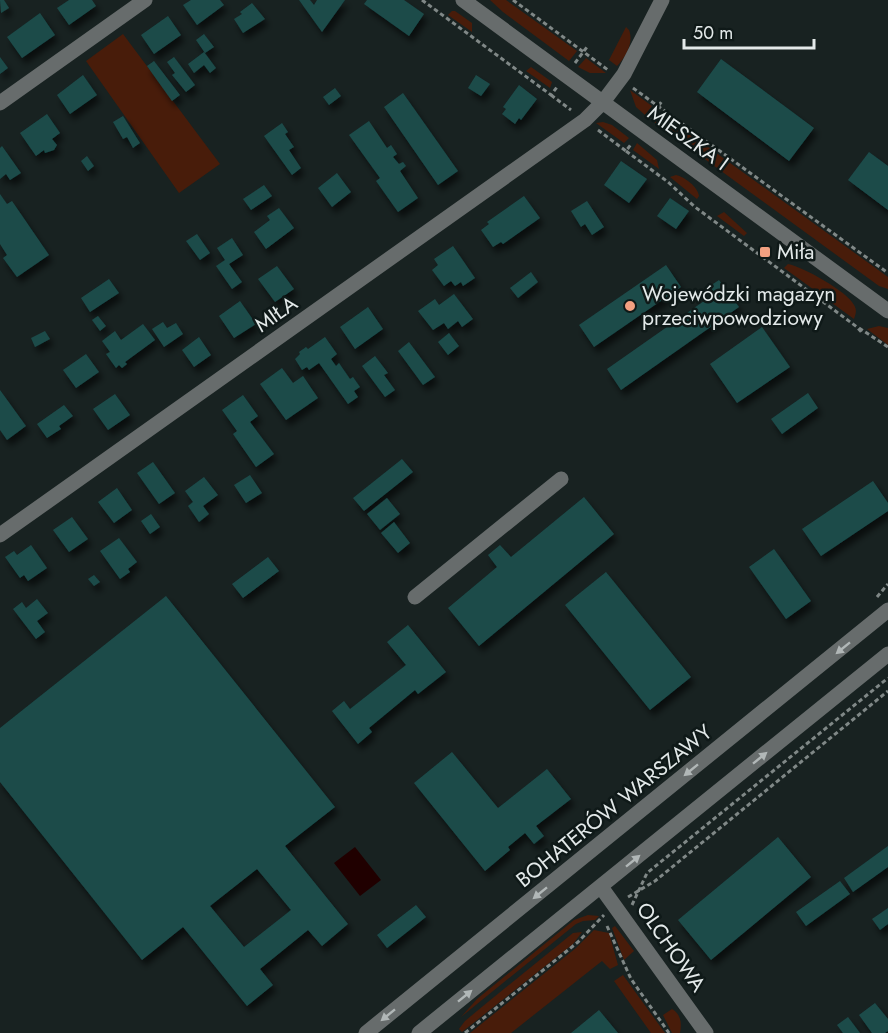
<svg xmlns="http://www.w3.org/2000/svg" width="888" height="1033" viewBox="0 0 888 1033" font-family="Jost,sans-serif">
<defs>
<filter id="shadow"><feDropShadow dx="3.5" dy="6" stdDeviation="3" flood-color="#0009"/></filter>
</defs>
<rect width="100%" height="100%" fill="#182221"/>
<path fill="#481c0a" d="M490 0H506L577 51 569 61 503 12Z
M452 11H455L472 23V32L448 15Z
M626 27 629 30C634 42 626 57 617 66L609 60Z
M123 34 220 164 179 193 86 61Z
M586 58 606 73H590L578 67Z
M531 67 552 82 550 88 526 71Z
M630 90 652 106 645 115 636 107Z
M661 113 888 277V289L879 286 868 278 654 122Z
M603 122 612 125 629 138 624 143 596 123Z
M637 143 657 160 659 169 633 150Z
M676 175C685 177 698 187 699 196L697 199 670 177Z
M724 212 747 233 744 236 717 216Z
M788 264C803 267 847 291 854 305 857 310 856 313 854 319L784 268Z
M879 326 888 328V345L867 329Z
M588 915 599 916 595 920 583 921 576 924 461 1017 477 999 574 920Z
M615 926 634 951 624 960 612 928Z
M594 930 609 933 618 965 610 969 602 961 511 1033H470L576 948Z
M582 932 573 944 462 1032 459 1029 465 1021 483 1006 573 933Z
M623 975 665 1033H651L614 981Z
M672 1009C681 1014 682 1024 680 1033H672L663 1015Z"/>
<path fill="#200000" d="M355 847 381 880 360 896 334 863Z"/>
<path fill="#1b4b4a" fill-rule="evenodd" filter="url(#shadow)" d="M0 0H4L9 8 1 13Z
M69 0H92L96 6 69 25 57 8Z
M191 0H220L224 5 197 25 183 5Z
M299 0H310L314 5 317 0H345L322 32Z
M367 0H404L424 14 409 36 364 4Z
M252 3 265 19 243 33 234 19 242 14 240 12Z
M40 13 55 35 22 58 7 37Z
M168 16 181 35 154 54 141 35Z
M204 34 214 47 205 53 196 40Z
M204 52 216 68 210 73 204 65 194 73 188 64Z
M0 57 8 68 0 74Z
M174 57 195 85 186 92 172 75 175 73 167 62Z
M721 59 814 128 789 161 697 92Z
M154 61 180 95 172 101 147 66Z
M83 75 97 95 70 114 57 95Z
M476 75 490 84 481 96 468 88Z
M519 85 537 99 521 120 519 118 515 124 502 114 506 109 503 107Z
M335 88 341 96 329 105 323 97Z
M403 93 458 171 438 185 384 107Z
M47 114 60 133 52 139 57 145 54 150 45 153 44 150 36 156 20 133Z
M123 116 140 143 133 148 127 137 123 139 113 122Z
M369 121 387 148 391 145 397 154 393 157 399 164 403 162 406 166 400 171 418 198 398 212 376 181 380 178 349 135Z
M282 123 288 132 285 134 294 147 289 150 301 168 292 175 264 136Z
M2 146 21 173 10 180 6 174 0 179V148Z
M869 152 888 166V210L848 180Z
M87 156 94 166 88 171 81 161Z
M621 161 647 179 629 203 604 185Z
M337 173 351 192 332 207 318 188Z
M264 185 272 196 251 210 243 199Z
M0 194 7 204 12 201 49 255 17 277 3 258 7 255 0 244Z
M524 196 540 218 503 244 501 242 493 247 481 230 489 224 487 222Z
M670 198 689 211 676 229 657 216Z
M587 201 604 227 592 235 585 224 581 227 571 211Z
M279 208 294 228 266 249 254 232 270 220 267 216Z
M197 234 210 253 200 260 186 241Z
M232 238 243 255 229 264 242 282 232 289 216 266 225 260 217 248Z
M453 246 475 278 463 286 461 282 455 286 451 281 444 286 432 270 438 265 434 259Z
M666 265 681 287 594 347 579 325Z
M277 266 294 289 275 302 258 279Z
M531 272 538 282 518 298 510 288Z
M109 279 119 293 90 312 81 298Z
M719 280 739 307 621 390 607 369 714 294 710 286Z
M454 294 473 319 462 327 458 321 448 329 444 323 433 330 418 311 435 299 439 305Z
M240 301 256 324 234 338 219 316Z
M368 307 383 329 355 349 340 327Z
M98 316 106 326 100 331 92 320Z
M163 322 167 328 176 323 183 334 164 347 152 329Z
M143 324 155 340 125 362 127 364 122 368 119 365 116 368 106 354 110 352 102 341 115 331 121 340Z
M762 327 790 367 737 403 710 364Z
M45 331 50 339 35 347 31 338Z
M449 333 459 346 448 355 438 342Z
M199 337 211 355 194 367 182 350Z
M325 337 337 354 331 359 336 366 339 363 350 379 353 377 360 387 354 391 358 397 348 404 319 363 309 370 307 367 302 370 295 359 300 354 299 352 306 347 308 349Z
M409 342 435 377 423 385 398 351Z
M86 354 99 372 76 388 63 370Z
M375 356 388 373 384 375 395 390 385 397 362 366Z
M282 368 293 383 303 376 318 398 286 420 260 384Z
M0 390 26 426 7 440 0 430Z
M808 393 818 408 782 434 771 419Z
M115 394 130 415 108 430 93 409Z
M243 395 258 416 250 422 274 454 256 467 233 434 237 431 222 410Z
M64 405 73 416 59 426 61 429 47 438 37 424Z
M402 459 413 472 364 511 353 498Z
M153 462 175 493 159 504 137 473Z
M250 475 262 493 246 503 234 485Z
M204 477 218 495 203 506 209 514 199 522 188 506 193 502 185 491Z
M873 481 888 503V511L821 556 802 529Z
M117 488 132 510 114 523 98 502Z
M584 497 614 534 479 646 448 608 497 567 488 555 500 545 511 557Z
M387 498 400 514 380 530 367 514Z
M151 514 160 527 150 534 141 521Z
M72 517 88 539 69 552 53 530Z
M394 522 410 543 398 553 381 533Z
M119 538 137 562 128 569 130 572 120 579 100 551Z
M31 545 47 568 28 581 24 575 20 578 5 557 14 551 17 555Z
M774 549 811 601 786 619 749 567Z
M268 557 279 571 243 598 232 584Z
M606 572 691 677 650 710 565 605Z
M94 575 100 582 94 586 88 579Z
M166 596 335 807 285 846 348 924 322 946 308 930 260 969 273 985 247 1006 183 927 142 960 0 782V728ZM257 869 291 910 244 947 210 906Z
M37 599 48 613 37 621 45 632 36 639 13 609 22 602 26 608Z
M408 625 446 672 418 694 415 690 369 728 372 732 358 744 332 711 344 701 350 709 406 665 387 642Z
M452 752 498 808 547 769 571 799 536 826 544 836 534 844 525 833 508 847 510 850 485 871 414 783Z
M778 837 811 877 711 960 678 920Z
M888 846V867L853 892 844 878Z
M840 881 850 894 806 926 796 912Z
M416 905 426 917 387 948 377 935Z
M888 908V924L880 930 872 919Z
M875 1003 888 1019V1031L885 1033H872L859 1015Z
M599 1010 618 1033H571Z
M848 1017 860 1033H843L837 1025Z"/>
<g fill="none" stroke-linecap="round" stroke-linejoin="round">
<path stroke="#808887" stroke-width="3" stroke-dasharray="4.5 3" stroke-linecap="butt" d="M422 0 551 95 557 87
M513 0 608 70
M575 63 587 47
M633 88 888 273
M551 95 571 110
M650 118 662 101
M598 130 626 151 632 143
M626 151 668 182 695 207 857 327 863 334
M859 328 888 347
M877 597 888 584
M628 897 655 881 888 691
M632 905 647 873 888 678
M607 926 631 979 669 1033
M465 1033 578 942 604 915"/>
<path stroke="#676c6c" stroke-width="15" d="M463 0 888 311
M0 103 145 0
M0 535 585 120 603 102 624 74 662 0
M415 597 561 479
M601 887 706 1033
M366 1033 888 610
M419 1033 888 654"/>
</g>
<defs><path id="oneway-solid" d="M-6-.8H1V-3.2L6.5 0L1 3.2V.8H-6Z" transform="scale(1.5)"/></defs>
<g fill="#b1b7b7">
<use href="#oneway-solid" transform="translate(843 648) rotate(141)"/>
<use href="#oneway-solid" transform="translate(760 758) rotate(-39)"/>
<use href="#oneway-solid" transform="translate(691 770) rotate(141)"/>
<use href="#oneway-solid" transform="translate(633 861) rotate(-39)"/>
<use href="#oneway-solid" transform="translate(540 893) rotate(141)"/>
<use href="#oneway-solid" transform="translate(465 996) rotate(-39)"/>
<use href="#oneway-solid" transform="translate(388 1015) rotate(141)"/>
</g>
<g fill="#f2a081" stroke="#0f1918" stroke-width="2">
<rect x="759" y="246" width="12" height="12" rx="3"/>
<circle cx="630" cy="306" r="6"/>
</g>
<g text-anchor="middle" stroke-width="5" stroke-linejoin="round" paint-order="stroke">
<g font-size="21" fill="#e3e9e9" stroke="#0f1918">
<text transform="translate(688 138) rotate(36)" y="7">MIESZKA I</text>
<text transform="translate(276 314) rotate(-35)" y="7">MIŁA</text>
<text transform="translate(614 806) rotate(-39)" y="7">BOHATERÓW WARSZAWY</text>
<text transform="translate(671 947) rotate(55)" y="7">OLCHOWA</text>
</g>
<g font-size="21" fill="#e3e9e9" stroke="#0f1918" text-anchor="start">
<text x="777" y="259">Miła</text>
<text x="642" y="301">Wojewódzki magazyn<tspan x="642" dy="24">przeciwpowodziowy</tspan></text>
</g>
</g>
<path d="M684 39v9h130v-9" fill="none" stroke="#e3e9e9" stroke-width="3"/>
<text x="693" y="39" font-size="18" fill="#e3e9e9" stroke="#0f1918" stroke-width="4.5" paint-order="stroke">50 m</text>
</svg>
